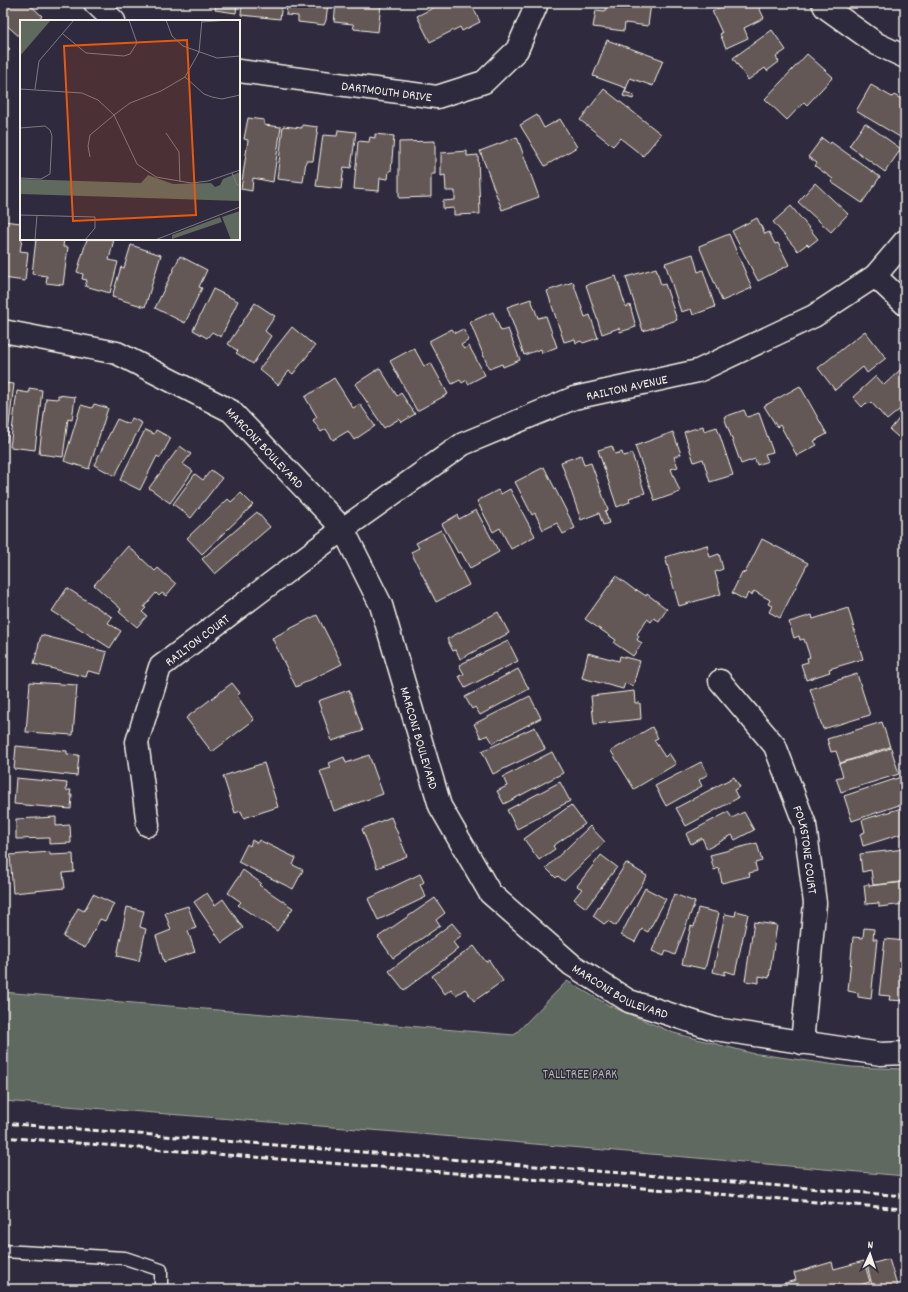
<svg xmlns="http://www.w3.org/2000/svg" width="908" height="1292" viewBox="0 0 908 1292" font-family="Dekko,sans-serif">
<rect width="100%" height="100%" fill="#2f2a3d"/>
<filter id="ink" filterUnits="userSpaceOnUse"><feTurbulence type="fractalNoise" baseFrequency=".025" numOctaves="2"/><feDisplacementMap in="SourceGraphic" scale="8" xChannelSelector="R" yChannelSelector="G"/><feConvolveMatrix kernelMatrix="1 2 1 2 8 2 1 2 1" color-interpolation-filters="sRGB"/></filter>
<g filter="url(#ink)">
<path fill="#5f695e" stroke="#aaada3" d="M567 981 610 1006 674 1033 751 1053 851 1067 905 1069V1176L396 1132 3 1101V992L514 1035Z"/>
<path fill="#645954" stroke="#f4f1e8" d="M3 3H28L42 16 38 21H21V38L3 22Z
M210 3H237L236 13 215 10 216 5 210 4Z
M242 3H282L280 19 241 15Z
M287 3H328L326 20 324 25 298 22V16L286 15Z
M336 3H372L381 4 378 32 354 29 353 24 334 22Z
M435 3H471L480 22 462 31 460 27 430 42 417 16 437 6Z
M606 3H651L648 26 625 23 624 31 593 27 596 10 605 11Z
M729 3H757L764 18 744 28 748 38 726 48 720 34 722 33 712 11Z
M772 30 786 50 776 57 779 62 767 71 765 68 748 80 733 58Z
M607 40 663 60 653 86 630 78 625 92 634 95 633 99 623 96 626 88 593 76Z
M3 43 10 49 3 57Z
M807 54 833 77 807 105 804 102 787 120 765 99Z
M871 85 892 97 894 95 905 101V140L856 111Z
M604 89 661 134 643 156 620 138 613 146 580 120Z
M537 115 544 128 560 119 577 147 545 166 520 125Z
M248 118 264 120V125L281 127 273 182 253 178 252 191 241 189 248 140 244 139Z
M865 123 901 149 885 172 849 146Z
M302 125 318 127 313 161H306L303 182 277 179 283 126 302 128Z
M338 130 356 132 351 168 344 167 341 189 316 186 323 135 337 136Z
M375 134 394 136 391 171H389L388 179 380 178 379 191 354 189 358 141 369 142 370 137 375 138Z
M517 137 539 197 502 210 480 151Z
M822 138 830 144 831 142 880 177 862 203 831 182 833 179 815 166 817 163 808 157Z
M435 141V174H431V197L399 198V142Z
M467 151V156L478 155 480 214 454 215V208L443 209V201L455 200V191H446L445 175 441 176V153Z
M815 183 848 214 831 232 798 202Z
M791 206 818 239 809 246 807 244 798 251 773 222Z
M757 218 765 234 769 232 775 244 778 243 789 265 758 281 732 231Z
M3 221 21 223 22 239 20 251 28 252 25 281 3 278Z
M729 234 752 288 722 301 699 246Z
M36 239H64L63 247H68L63 285 46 283 47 276 32 274Z
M87 239H114L109 260 118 262 110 293 85 286 87 280 82 279 83 274 77 272Z
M131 245 161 255 145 307 112 297 121 267 124 268Z
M693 254 698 272 703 270 715 307 693 315 691 309 681 312 665 263Z
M180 256 207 270 199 287 202 288 185 323 155 308Z
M656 268 661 285 665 284 677 320 643 331 626 277Z
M616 276 626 307 630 305 636 327 620 332 619 328 602 334 586 285Z
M573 282 585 317 590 315 598 338 583 343 581 341 576 343 575 339 564 342 547 291Z
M213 289 238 301 221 337 212 332 207 338 193 330Z
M531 299 538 318 546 316 557 347 542 353 541 349 524 355 507 307Z
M255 303 275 316 265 331 271 336 253 364 236 353 238 351 228 344Z
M493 312 501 331 508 329 520 360 503 367 502 364 489 369 470 322Z
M292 327 315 346 293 374 289 371 278 385 259 369Z
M452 329 455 333 463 329 469 340 461 345 464 349 469 346 485 375 468 384 467 380 462 383 460 380 452 384 429 341Z
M865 331 886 358 867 373 863 367 835 390 818 368Z
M414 348 424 366 431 363 448 394 417 411 390 361Z
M380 368 397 396 401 393 415 414 402 422 399 419 384 428 355 384Z
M901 369 905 373V405L887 420 871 402 868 405 866 403 862 407 853 397 876 376 884 385Z
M334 378 353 408 360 404 375 426 354 440 348 431 333 440 326 429 321 432 313 420 317 417 305 397Z
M3 383 14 384 7 442 3 441Z
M800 386 827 434 814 441 817 445 797 456 780 425 777 427 764 406Z
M29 388 42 390 35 450 10 447 17 391 29 393Z
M58 395 75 397 72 420 68 419 63 457 39 454 46 398 58 399Z
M94 404 108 408 89 469 64 461 81 405 92 408Z
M744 410 747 417 759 413 773 452 765 454 768 461 757 465 755 459 741 464 724 417Z
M905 411V443L890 430Z
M132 418 142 423 115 476 94 465 117 419 129 424Z
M703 426 704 431 717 427 733 475 710 482 703 459 694 462 684 432Z
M145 430 154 434 156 430 171 438 160 458 157 456 140 490 120 480Z
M673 432 681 454 674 457 678 467 671 469 680 492 655 501 635 446Z
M180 446 191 454 183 464 193 471 170 503 149 488Z
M612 446 615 454 622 452 623 456 632 454 645 493 629 498 630 502 617 507 598 450Z
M581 455 584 465 591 463 608 510 605 511 609 523 603 525 599 513 581 520 561 462Z
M544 467 575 528 563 534 557 523 543 530 535 513 532 515 515 482Z
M211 470 222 478 191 518 173 504 195 474 203 480Z
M510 489 535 536 511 549 500 528 493 532 477 501 498 490 501 494Z
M241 493 253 505 202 554 187 538 228 499 231 502Z
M476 510 499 552 470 568 461 552 458 553 442 524 457 515 459 519Z
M257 512 270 527 215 574 202 559Z
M441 530 469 585 436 602 411 552 419 548 416 543Z
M762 539 808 563 780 618 769 612 772 606 768 604 770 600 754 591 752 595 748 593 745 600 732 593 742 572 745 573Z
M707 545 710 557 719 554 723 569 715 572 721 594 679 606 665 557Z
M128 546 155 571 158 568 176 584 166 596 162 593 159 596 156 593 144 607 146 608 142 612 147 616 137 627 119 612 121 609 94 585Z
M616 576 636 591 637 590 646 596 647 594 667 609 659 621 654 618 651 622 647 619 637 634 639 636 637 640 642 643 633 656 614 643 616 640 585 619Z
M67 588 112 617 108 623 121 631 110 648 52 611Z
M848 608 863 659 829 669 830 672 806 680 801 664 808 662 807 658 810 657 804 639 800 640 799 636 794 638 789 622 812 615 813 619Z
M498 612 509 633 460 659 456 650 453 651 447 639Z
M317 615 342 664 296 687 272 638Z
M905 619V637L900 621Z
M41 635 107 652 101 674 88 671 86 677 34 664Z
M508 641 518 661 465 688 459 676 464 674 459 665Z
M588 653 619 661 620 656 640 661 633 686 625 683 623 689 582 678Z
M518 669 529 689 480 715 475 707 472 709 465 697Z
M857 674 870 715 823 729 810 689Z
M30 682 77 685 73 735 26 732Z
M232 683 240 693 237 696 254 720 212 752 186 718Z
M349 690 363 731 332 741 318 701Z
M634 691 635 703H640L641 719 594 724 591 696Z
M530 696 541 718 493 743 488 735 481 738 474 724Z
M882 722 890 747 840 763 836 751 831 752 827 739Z
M535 727 545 749 493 774 482 751Z
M652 727 658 738 654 740 665 757 669 753 676 764 634 789 611 751Z
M16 746 67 751V754L79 755 77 776 14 769Z
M891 748 899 774 841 792 836 778 843 776 839 764Z
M552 752 563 773 504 804 497 791 507 786 503 777Z
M369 755 383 794 334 811 320 771 331 768 329 763 344 757 346 763Z
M701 762 708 774 699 780 702 786 666 806 655 786Z
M264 763 278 807 244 818 241 811 235 813 223 776Z
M734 777 740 787 734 790 738 798 686 826 676 808Z
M901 777 905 789V803L852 821 844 796Z
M16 778 67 783 66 790H71L70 795H72L71 809 14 804Z
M560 782 570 801 517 829 507 810Z
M571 805 585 824 553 846 555 849 539 860 524 839Z
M905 807V842H903L901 834 863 846 860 834 865 832 862 820Z
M728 812 732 818 744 812 754 830 735 840 732 835 707 849 702 838 691 844 686 834Z
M56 817V826L70 825 71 843 49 844V838L16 839V819Z
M391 817 407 856 377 868 362 829Z
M590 826 605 842 564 881 558 876 556 878 546 868Z
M252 840 257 843 259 840 296 858 293 865 303 870 293 889 238 862 247 844 250 846Z
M757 843 762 861 755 863 757 871 749 873 750 876 722 883 719 868 714 870 710 855Z
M905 849V876L901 877 902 882 873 885 871 870 862 872 860 854Z
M50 852V855L73 854 74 872 63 873 65 888 13 893 10 855Z
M601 855 617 867 586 908 574 899 582 889 577 886Z
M626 863 647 876 616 926 608 921 604 924 593 916Z
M243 870 261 883 259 885 293 908 277 931 238 905 241 902 228 893Z
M420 874 424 882 420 885 426 897 378 920 368 899Z
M905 882V904L879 907V903L866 904 864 885 869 884V886Z
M645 888 666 899 648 932 642 929 635 942 621 935Z
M207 893 215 905 223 899 243 928 222 943 194 902Z
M93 894 114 904 105 921 100 919 85 948 63 937 78 908 84 911Z
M674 894 695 902 675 955 666 951 664 956 652 951Z
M435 898 445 913 436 920 440 926 393 958 378 937Z
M188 906 196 928 188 931 195 952 164 962 156 936 171 930 165 913Z
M127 907 144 911 140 927 146 929 139 961 117 956Z
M698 908 719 913 705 969 682 964 691 926 694 927Z
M736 911 748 914 735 974 725 971V975L713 972 725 914 735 916Z
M754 922 777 925 769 978 759 976V983L745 981Z
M452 923 462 935 453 942 458 949 404 990 389 971Z
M864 928 874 929 873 939H877L871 999 858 997V993L848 991 853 937 863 938Z
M885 939 905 941 903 978H905V1001L889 1000 890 996 879 995Z
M474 946 486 962 489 960 503 981 474 1001 465 989 456 995 451 989 445 994 432 976Z
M889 1259 898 1289H873L867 1265Z
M864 1261 870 1282 846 1289H780L778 1285 796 1280 794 1273 832 1262 834 1269Z"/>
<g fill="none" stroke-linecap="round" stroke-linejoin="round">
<defs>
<path id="lane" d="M3 1251 125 1258 161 1270V1289"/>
<g id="street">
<path d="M95 3 114 21"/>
<path d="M823 3 825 7 877 44 905 57"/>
<path id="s1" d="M239 71 437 97 484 82 517 50 536 6 535 3"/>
<path d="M875 276 905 304"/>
<path id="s2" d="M720 681 775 746 805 825 815 903 802 1043"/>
<path id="s3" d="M148 825 137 742 160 667 343 529"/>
</g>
<g id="secondary">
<path id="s4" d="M3 331 117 353 231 411 343 529 381 605 440 806 490 893 572 965 629 1001 715 1029 881 1054 905 1053"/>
<path id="s5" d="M343 529 463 444 574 398 698 371 814 316 875 276 905 241"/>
</g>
</defs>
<use href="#lane" stroke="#f4f1e8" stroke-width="15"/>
<use href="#street" stroke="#f4f1e8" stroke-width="25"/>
<use href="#secondary" stroke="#f4f1e8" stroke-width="25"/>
<use href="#lane" stroke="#2f2a3d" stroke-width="12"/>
<use href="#street" stroke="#2f2a3d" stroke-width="22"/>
<use href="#secondary" stroke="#2f2a3d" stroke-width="22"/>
<path stroke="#f4f1e8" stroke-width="3" stroke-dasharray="6 3" stroke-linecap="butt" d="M3 1123 905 1196
M3 1137 905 1209"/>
</g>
</g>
<g text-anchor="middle" stroke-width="3" stroke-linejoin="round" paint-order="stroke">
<g font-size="13" fill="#f4f1e8" stroke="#2f2a3d">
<text dy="5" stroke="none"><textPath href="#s1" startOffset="149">DARTMOUTH DRIVE</textPath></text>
<text dy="5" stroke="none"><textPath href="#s5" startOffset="321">RAILTON AVENUE</textPath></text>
<text dy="5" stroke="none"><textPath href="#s4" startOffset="294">MARCONI BOULEVARD</textPath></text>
<text dy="5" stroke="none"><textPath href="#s3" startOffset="208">RAILTON COURT</textPath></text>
<text dy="5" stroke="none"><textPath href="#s4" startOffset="630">MARCONI BOULEVARD</textPath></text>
<text dy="5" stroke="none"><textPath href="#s2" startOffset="194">FOLKSTONE COURT</textPath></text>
<text dy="5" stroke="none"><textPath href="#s4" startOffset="966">MARCONI BOULEVARD</textPath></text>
</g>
<g font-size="13" fill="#b1b4aa" stroke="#2f2a3d">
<text x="580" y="1078">TALLTREE PARK</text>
</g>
</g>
<g transform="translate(20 20)">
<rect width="220" height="220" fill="#2f2a3d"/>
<path d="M0 0H31L0 36ZM220 152V181L0 174V159L121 163 128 155 153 164 191 163 195 167 200 165 203 159ZM220 191V220H211L202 197ZM200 197 202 202 152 219V215Z" fill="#5f695e"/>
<path fill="none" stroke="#7e7a81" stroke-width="1" d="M146 0 152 16 163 26 197 38 220 36M182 2 209 0M43 14 66 33 104 36 110 34 117 23 109 0M165 57 184 74 192 77 202 79 220 75M0 69 62 73 78 80 94 95 117 144 136 157 171 163 188 161 220 150M15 69 19 41 54 0M0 108 25 106 30 110 32 116 30 154 21 159 0 158M146 113 159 132 160 162M70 137 68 126 70 115 94 95 110 83 141 71 165 57 179 32 182 0M212 153 217 165H220M0 195 75 197V208L65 220M15 220 17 195M135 220 220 187"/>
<path fill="#e8590c" fill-opacity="0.15" stroke="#e8590c" stroke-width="2" d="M167 20 176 195 53 201 44 26Z"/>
<rect width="220" height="220" fill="none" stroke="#f4f1e8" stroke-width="2"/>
</g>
<rect width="908" height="1292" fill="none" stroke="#2f2a3d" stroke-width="16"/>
<rect x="8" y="8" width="892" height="1276" fill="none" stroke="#f4f1e8" stroke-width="1.5" filter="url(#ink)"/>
<g transform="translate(870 1254) rotate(3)" stroke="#2f2a3d" stroke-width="3" paint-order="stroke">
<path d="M0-3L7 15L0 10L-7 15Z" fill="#f4f1e8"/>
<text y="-6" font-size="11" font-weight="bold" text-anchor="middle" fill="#f4f1e8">N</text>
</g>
</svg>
